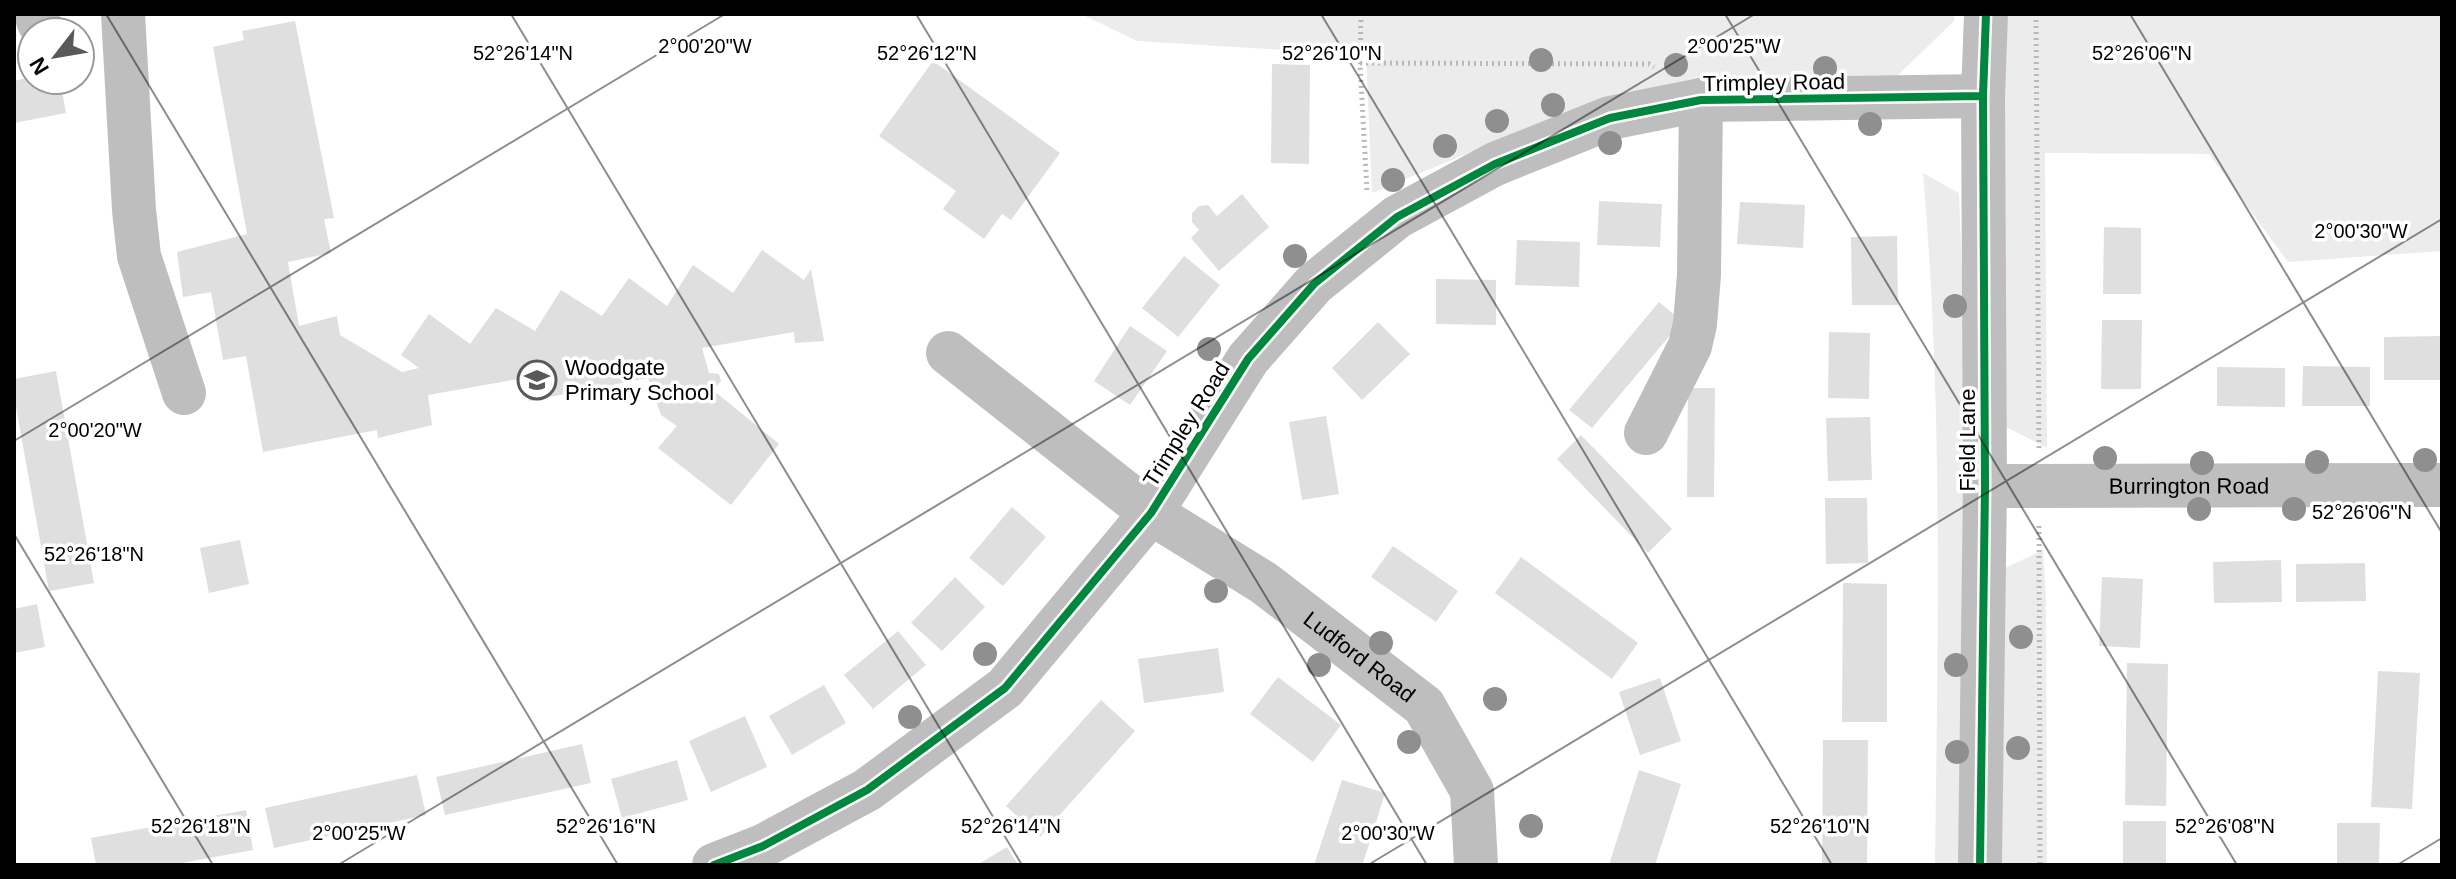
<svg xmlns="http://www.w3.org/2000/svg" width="2456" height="879" viewBox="0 0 2456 879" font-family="Arial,sans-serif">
<rect width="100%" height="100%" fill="#fff"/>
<path fill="#ececec" d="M1081 14H1954V21L1894 79 1548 120 1372 193 1366 55 1137 41Z
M2005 14H2442V251L2288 262 2209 154 2045 153 2047 448 2004 426Z
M1923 173 1959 193 1968 437 1964 865H1935C1938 634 1943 403 1923 173Z
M2043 550 2046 599 2047 865H2002L2005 568Z"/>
<path fill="#dfdfdf" d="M295 21 334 218 324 219 331 253 288 262 299 326 337 316 340 335 402 372 419 368 401 355 429 314 470 344 496 308 535 331 561 290 602 316 629 278 667 306 693 265 733 293 762 250 804 280 811 269 824 341 795 343 794 332 702 348 709 373 719 374 721 381 713 390 779 444 731 505 658 448 677 426 661 415 648 378 529 401 524 378 428 395 432 425 378 438 377 430 263 452 246 356 223 360 211 292 183 297 177 252 247 234 213 47 244 40 242 31Z
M933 61 1060 153 1011 220 1002 214 984 239 943 209 956 191 879 136Z
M1272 64 1310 65 1309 164 1271 163Z
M32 77V80H60L66 113 14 123V81Z
M1242 194 1269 227 1219 271 1191 238 1199 230 1192 222V213L1199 206 1208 205 1217 216Z
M1599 201 1662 204 1660 247 1597 245Z
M1740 202 1805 205 1803 248 1737 244Z
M2104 227 2141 228V294H2103Z
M1897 236 1898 305H1852L1851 237Z
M1517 240 1580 242 1579 287 1515 285Z
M1184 256 1220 285 1178 337 1142 308Z
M1436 279 1496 280V325L1436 324Z
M1659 302 1682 321 1592 428 1569 410Z
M2102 320H2142L2141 389H2101Z
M1378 322 1410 354 1362 400 1332 368Z
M1130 326 1167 351 1130 405 1094 381Z
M1829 332 1870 333 1869 399 1828 398Z
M2442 336V380H2384V337Z
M2303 366 2370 367V406H2302Z
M2217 367 2285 368V407L2217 406Z
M56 371 94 583 49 591 14 396V379Z
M1688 388H1715L1714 497H1687Z
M1326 416 1339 494 1302 500 1289 422Z
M1870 417 1872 480 1828 481 1826 418Z
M1581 435 1672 529 1648 553 1557 459Z
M1825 498H1867L1868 563 1826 564Z
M1012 507 1046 537 1003 586 969 558Z
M240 540 249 584 209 593 200 548Z
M1393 546 1458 591 1436 622 1371 577Z
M1521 557 1638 643 1612 679 1495 593Z
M2281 560 2282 602 2214 603 2213 562Z
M2365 563 2366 601 2296 602V564Z
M955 577 985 607 942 651 911 623Z
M2102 577 2143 579 2140 648 2099 646Z
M1843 583 1887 584V722H1842Z
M37 604 45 647 14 653V609Z
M898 631 926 665 873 709 844 675Z
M1218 648 1224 692 1144 703 1138 659Z
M2127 663 2168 664 2166 806 2125 805Z
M2378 671 2420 673 2412 809 2371 807Z
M1278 677 1341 725 1313 762 1250 714Z
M1660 678 1681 741 1640 755 1619 692Z
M824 685 846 723 792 755 769 716Z
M1101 700 1135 731 1040 837 1006 806Z
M745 716 767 767 711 792 689 741Z
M1823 740H1868L1867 865H1822Z
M582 744 591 783 445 815 436 777Z
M677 760 688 800 622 818 611 779Z
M1639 770 1681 784 1655 865H1609Z
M417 775 426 815 274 848 265 808Z
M1342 780 1385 793 1371 839 1362 865H1314Z
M246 810 253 850 171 865H96L91 838Z
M2123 821H2166V865H2123Z
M2337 823H2380L2379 865H2337Z
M1007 847 1018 865H977Z"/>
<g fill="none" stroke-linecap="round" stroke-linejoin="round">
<path stroke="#b9b9b9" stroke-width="5" stroke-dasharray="2 4" stroke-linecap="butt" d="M1361 14 1360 63 1367 190
M2036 14 2039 448
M1360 63 1649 64 1654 67
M2039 526 2040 865"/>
<g stroke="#bebebe" stroke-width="44">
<path d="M36 14 39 23"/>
<path d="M123 14 134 210 139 256 184 393"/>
<path id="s1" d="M948 353 1151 513 1264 583 1424 706 1472 791 1476 865"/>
<path d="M1646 433 1690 346 1695 324 1699 275 1701 100"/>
<path id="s2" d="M1985 486 2442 485"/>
<path d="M714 865 763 846 867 790 1005 688 1151 513 1248 359 1314 284 1397 217 1495 164 1610 118 1701 100 1983 96"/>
<path d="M1980 865 1985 486 1983 96 1986 14"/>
</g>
<defs>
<path id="cycleway" d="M714 865 763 846 867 790 1005 688 1151 513 1248 359 1314 284 1397 217 1495 164 1610 118 1701 100 1983 96
M1980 865 1985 486 1983 96 1986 14"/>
</defs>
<use href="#cycleway" stroke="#fff" stroke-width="13"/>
<use href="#cycleway" stroke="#00873e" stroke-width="8"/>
</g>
<g fill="#8f8f8f">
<circle cx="1541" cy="60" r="12"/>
<circle cx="1676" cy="65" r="12"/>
<circle cx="1825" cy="68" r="12"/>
<circle cx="1553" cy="105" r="12"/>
<circle cx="1497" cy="121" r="12"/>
<circle cx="1870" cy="124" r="12"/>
<circle cx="1610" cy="143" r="12"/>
<circle cx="1445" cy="146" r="12"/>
<circle cx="1393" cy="180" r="12"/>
<circle cx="1295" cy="256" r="12"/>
<circle cx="1955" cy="306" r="12"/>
<circle cx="1209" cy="349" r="12"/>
<circle cx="2105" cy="458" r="12"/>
<circle cx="2425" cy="460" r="12"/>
<circle cx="2317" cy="462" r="12"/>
<circle cx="2202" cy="463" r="12"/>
<circle cx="2199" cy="509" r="12"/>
<circle cx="2294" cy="509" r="12"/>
<circle cx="1216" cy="591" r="12"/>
<circle cx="2021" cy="637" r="12"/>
<circle cx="1381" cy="643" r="12"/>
<circle cx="985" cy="654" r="12"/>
<circle cx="1319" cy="665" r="12"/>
<circle cx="1956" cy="665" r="12"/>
<circle cx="1495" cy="699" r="12"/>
<circle cx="910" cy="717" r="12"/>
<circle cx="1409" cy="742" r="12"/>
<circle cx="2018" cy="748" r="12"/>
<circle cx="1957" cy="752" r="12"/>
<circle cx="1531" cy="826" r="12"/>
</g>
<path fill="none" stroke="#000" stroke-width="2" stroke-opacity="0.45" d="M106 14 618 865M511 14 1022 865M916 14 1427 865M1321 14 1832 865M1725 14 2237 865M2130 14 2442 533M14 441 725 14M14 534 213 865M338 865 1755 14M1368 865 2442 219M2397 865 2442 838"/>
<defs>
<symbol id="school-ring" viewBox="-11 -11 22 22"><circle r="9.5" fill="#fff" stroke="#595959" stroke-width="1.5"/><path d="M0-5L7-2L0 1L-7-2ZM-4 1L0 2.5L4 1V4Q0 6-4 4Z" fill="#595959"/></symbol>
</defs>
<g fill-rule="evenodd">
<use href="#school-ring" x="515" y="358" width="44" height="44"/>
</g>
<g text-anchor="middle" stroke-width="7" stroke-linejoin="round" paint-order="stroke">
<g font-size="22" fill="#000" stroke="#fff">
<text transform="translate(1774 82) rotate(-1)" y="8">Trimpley Road</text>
<text transform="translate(1186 424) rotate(-58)" y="8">Trimpley Road</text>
<text transform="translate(1967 440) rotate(-90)" y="8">Field Lane</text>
<text dy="8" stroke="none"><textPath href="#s2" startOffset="204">Burrington Road</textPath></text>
<text dy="8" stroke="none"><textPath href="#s1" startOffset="512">Ludford Road</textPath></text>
</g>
<g font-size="22" fill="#000" stroke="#fff" text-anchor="start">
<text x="565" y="375">Woodgate<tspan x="565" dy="25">Primary School</tspan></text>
</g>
</g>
<g font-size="20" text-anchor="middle" fill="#000" stroke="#fff" stroke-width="7" stroke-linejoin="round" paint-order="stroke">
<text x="705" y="53">2°00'20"W</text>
<text x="1734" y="53">2°00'25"W</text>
<text x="927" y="60">52°26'12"N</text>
<text x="523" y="60">52°26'14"N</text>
<text x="1332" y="60">52°26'10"N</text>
<text x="2142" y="60">52°26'06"N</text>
<text x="2361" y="238">2°00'30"W</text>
<text x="95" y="437">2°00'20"W</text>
<text x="2362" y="519">52°26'06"N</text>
<text x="94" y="561">52°26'18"N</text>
<text x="201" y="833">52°26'18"N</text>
<text x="606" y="833">52°26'16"N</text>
<text x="1011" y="833">52°26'14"N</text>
<text x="1820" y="833">52°26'10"N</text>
<text x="2225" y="833">52°26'08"N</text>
<text x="359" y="840">2°00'25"W</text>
<text x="1388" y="840">2°00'30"W</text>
</g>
<rect width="2456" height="879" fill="none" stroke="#000000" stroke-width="32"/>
<g transform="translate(56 56) rotate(239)"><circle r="38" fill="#ffffff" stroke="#999999" stroke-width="2"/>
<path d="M0-6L14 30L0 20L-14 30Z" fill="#595959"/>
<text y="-12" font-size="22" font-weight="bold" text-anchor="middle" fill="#000000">N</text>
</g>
</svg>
